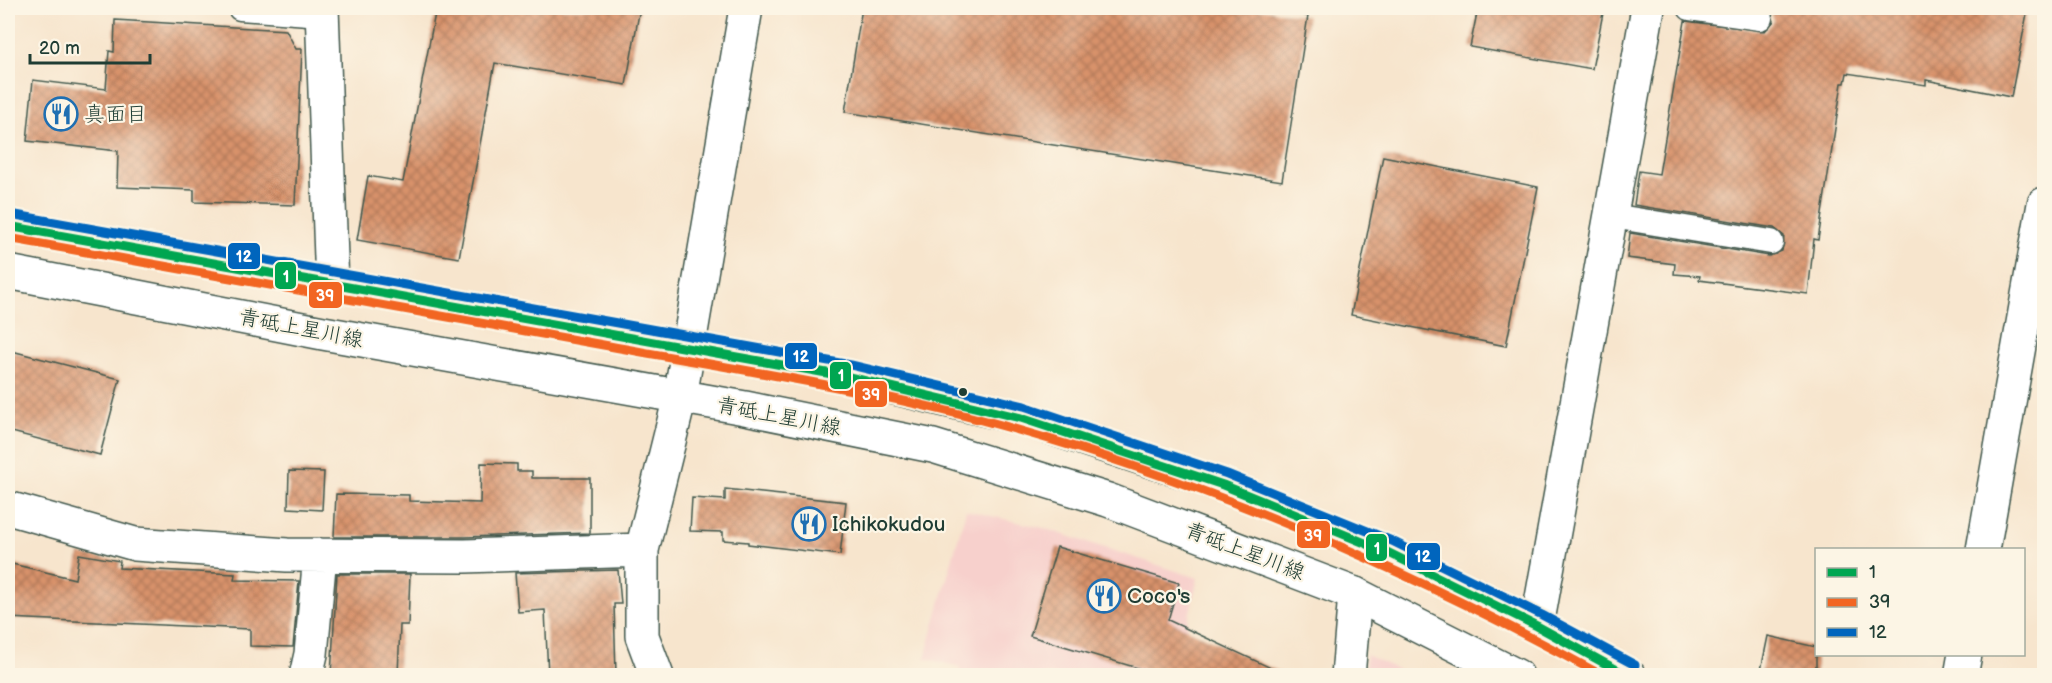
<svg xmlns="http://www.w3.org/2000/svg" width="2052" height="683" viewBox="0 0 2052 683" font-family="'Balsamiq Sans','Klee One',sans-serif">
<defs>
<pattern id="building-cross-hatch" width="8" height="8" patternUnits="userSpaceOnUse" patternTransform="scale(1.5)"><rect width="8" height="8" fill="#d8926b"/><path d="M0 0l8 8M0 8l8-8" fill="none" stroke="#af7859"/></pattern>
</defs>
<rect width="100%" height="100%" fill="#fcf5e5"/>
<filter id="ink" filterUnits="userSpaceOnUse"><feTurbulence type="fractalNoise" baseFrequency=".0167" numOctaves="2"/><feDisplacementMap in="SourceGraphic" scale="12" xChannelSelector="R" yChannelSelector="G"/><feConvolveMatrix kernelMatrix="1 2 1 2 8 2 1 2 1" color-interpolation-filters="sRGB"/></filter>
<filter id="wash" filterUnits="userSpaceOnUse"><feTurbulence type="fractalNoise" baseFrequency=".008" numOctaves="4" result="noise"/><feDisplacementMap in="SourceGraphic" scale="24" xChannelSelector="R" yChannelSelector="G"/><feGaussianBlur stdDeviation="1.35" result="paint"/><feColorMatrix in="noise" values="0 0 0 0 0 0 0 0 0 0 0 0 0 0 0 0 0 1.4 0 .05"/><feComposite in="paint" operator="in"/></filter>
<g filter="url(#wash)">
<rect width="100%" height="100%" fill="#f7e5cd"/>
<path fill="#f7d0cc" d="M966 510 1043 528 1198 578 1188 620 1182 675H958L960 667 925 658Z
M1366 655 1410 675 1365 676Z"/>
<g id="blocks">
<path fill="url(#building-cross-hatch)" d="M436 8H640L626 85 495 63 459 258 357 240 368 176 403 182Z
M862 8H1255L1308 16 1282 181 845 112Z
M1478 8H1604L1592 69 1470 47Z
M1769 8H2028L2011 97 1926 80V85L1847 73 1845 83H1842L1818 240 1814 239 1808 294 1699 280 1700 276 1674 274 1675 264 1627 258 1630 233 1769 256 1782 251 1784 236 1774 228 1634 205 1639 171 1659 174 1685 21 1765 31 1774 21Z
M115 20 286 30 296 49H302L295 205 194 202V190L117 187 118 151 27 141 33 80 106 89 109 51 114 52Z
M1383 156 1538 187 1506 346 1351 315Z
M8 350 120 379 100 455 8 431Z
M481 463 517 464V471H532V478H590V533L465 537H334L336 494 409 495V501L480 503Z
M289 471 324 472 322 510 288 508Z
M725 489 846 502 840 555 748 544V542L723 540V532L690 531 692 498 725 500Z
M1057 547 1179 583 1168 620 1286 675H1161L1030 636Z
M79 554 120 561 119 568 235 574 234 580 299 581 293 647 250 646V629L8 618V563L75 579Z
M618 570 621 604H614L616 675H548L545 610 518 612 515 573Z
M337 574H410L408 625H400L398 675H331Z
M1768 636 1816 647V675H1760Z"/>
</g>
</g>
<g filter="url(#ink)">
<use href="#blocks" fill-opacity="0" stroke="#3f564b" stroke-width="1.5"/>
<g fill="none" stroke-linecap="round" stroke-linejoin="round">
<defs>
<path id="lane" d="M240 8 322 14
M1690 8 1760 18
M1612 216 1771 242"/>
<path id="street" d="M322 8 332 286
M8 508 135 544 287 555 465 556 642 550
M1983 550 2044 204
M1537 626 1648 8
M306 676 311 654 320 555
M657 676 642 636V550L680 397
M1348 676 1355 594
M1961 676 1965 654"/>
<path id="secondary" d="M8 226 849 377 1021 418 1223 485 1387 552 1537 626 1629 676
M8 272 323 333 745 408 933 446 1108 500 1355 594 1517 676
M680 397 746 8"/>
</defs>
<use href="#lane" stroke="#3f564b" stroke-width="27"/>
<use href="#street" stroke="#3f564b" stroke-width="36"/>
<use href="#secondary" stroke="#3f564b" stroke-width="36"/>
<use href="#lane" stroke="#fff" stroke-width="24"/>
<use href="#street" stroke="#fff" stroke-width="33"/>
<use href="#secondary" stroke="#fff" stroke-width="33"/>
<defs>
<path id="bus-1" d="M8 226 849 377 1021 418 1223 485 1387 552 1537 626 1628 676"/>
<path id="bus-2" d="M8 238C208 274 408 310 609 346 745 371 884 391 1018 430 1222 488 1417 574 1603 676"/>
<path id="bus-3" d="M10 214 851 365 1024 406 1227 474 1392 541 1542 615 1635 665"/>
</defs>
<use href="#bus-1" stroke="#fcf5e5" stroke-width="14"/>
<use href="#bus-2" stroke="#fcf5e5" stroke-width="14"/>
<use href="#bus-3" stroke="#fcf5e5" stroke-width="14"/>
<use href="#bus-1" stroke="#00a651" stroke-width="9"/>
<use href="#bus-2" stroke="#f26522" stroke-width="9"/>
<use href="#bus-3" stroke="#0065bd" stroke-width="9"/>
</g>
</g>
<defs>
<symbol id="restaurant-ring" viewBox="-11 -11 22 22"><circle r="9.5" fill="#fcf5e5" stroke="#1f6fb2" stroke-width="1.5"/><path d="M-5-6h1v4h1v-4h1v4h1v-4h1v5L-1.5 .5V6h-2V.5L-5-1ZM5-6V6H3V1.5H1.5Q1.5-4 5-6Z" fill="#1f6fb2"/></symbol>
</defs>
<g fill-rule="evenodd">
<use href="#restaurant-ring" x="42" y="95" width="38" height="38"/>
<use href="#restaurant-ring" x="790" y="505" width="38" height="38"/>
<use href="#restaurant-ring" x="1085" y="577" width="38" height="38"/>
</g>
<circle fill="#1f3d34" stroke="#fcf5e5" stroke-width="2" cx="963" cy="392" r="5"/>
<g text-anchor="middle" stroke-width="4.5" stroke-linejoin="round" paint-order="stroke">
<g font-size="21" fill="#1f3d34" stroke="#fcf5e5" text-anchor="start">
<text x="84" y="121">真面目</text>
<text x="832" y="531">Ichikokudou</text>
<text x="1127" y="603">Coco's</text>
</g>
<g font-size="21" fill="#1f3d34" stroke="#fcf5e5">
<text transform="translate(301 328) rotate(11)" y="7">青砥上星川線</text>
<text transform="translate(779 416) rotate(11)" y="7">青砥上星川線</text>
<text transform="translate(1245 551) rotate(21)" y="7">青砥上星川線</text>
</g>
</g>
<g stroke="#fcf5e5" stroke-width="2">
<rect x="227" y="242" width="34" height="28" rx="6" fill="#0065bd"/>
<rect x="274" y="261" width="23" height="29" rx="6" fill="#00a651"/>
<rect x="308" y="281" width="35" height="28" rx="6" fill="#f26522"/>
<rect x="784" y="342" width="34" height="28" rx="6" fill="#0065bd"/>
<rect x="829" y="361" width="23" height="29" rx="6" fill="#00a651"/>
<rect x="854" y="380" width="34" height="28" rx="6" fill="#f26522"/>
<rect x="1296" y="520" width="35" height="29" rx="6" fill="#f26522"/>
<rect x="1365" y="533" width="23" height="29" rx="6" fill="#00a651"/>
<rect x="1406" y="542" width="35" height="29" rx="6" fill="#0065bd"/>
</g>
<g font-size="16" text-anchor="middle" font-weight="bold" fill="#fff">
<text x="244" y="262">12</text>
<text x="286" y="282">1</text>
<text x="325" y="301">39</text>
<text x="801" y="362">12</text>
<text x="841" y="381">1</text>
<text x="871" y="400">39</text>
<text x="1313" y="541">39</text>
<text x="1377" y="554">1</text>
<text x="1423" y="562">12</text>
</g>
<rect width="2052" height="683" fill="none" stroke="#fcf5e5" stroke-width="30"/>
<rect x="1815" y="548" width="210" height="108" fill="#fcf5e5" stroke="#a4ab9e" stroke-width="1.5"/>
<rect x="1827" y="568" width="30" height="9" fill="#00a651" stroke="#a4ab9e" stroke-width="1.5"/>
<text x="1869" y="578" font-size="18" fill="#1f3d34">1</text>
<rect x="1827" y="598" width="30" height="9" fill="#f26522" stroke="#a4ab9e" stroke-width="1.5"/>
<text x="1869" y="608" font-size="18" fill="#1f3d34">39</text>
<rect x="1827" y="628" width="30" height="9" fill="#0065bd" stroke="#a4ab9e" stroke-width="1.5"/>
<text x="1869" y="638" font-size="18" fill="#1f3d34">12</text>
<path d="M30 54v9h120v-9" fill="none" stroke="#1f3d34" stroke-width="3"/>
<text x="39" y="54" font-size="18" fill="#1f3d34" stroke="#fcf5e5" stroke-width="4.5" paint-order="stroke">20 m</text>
</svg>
